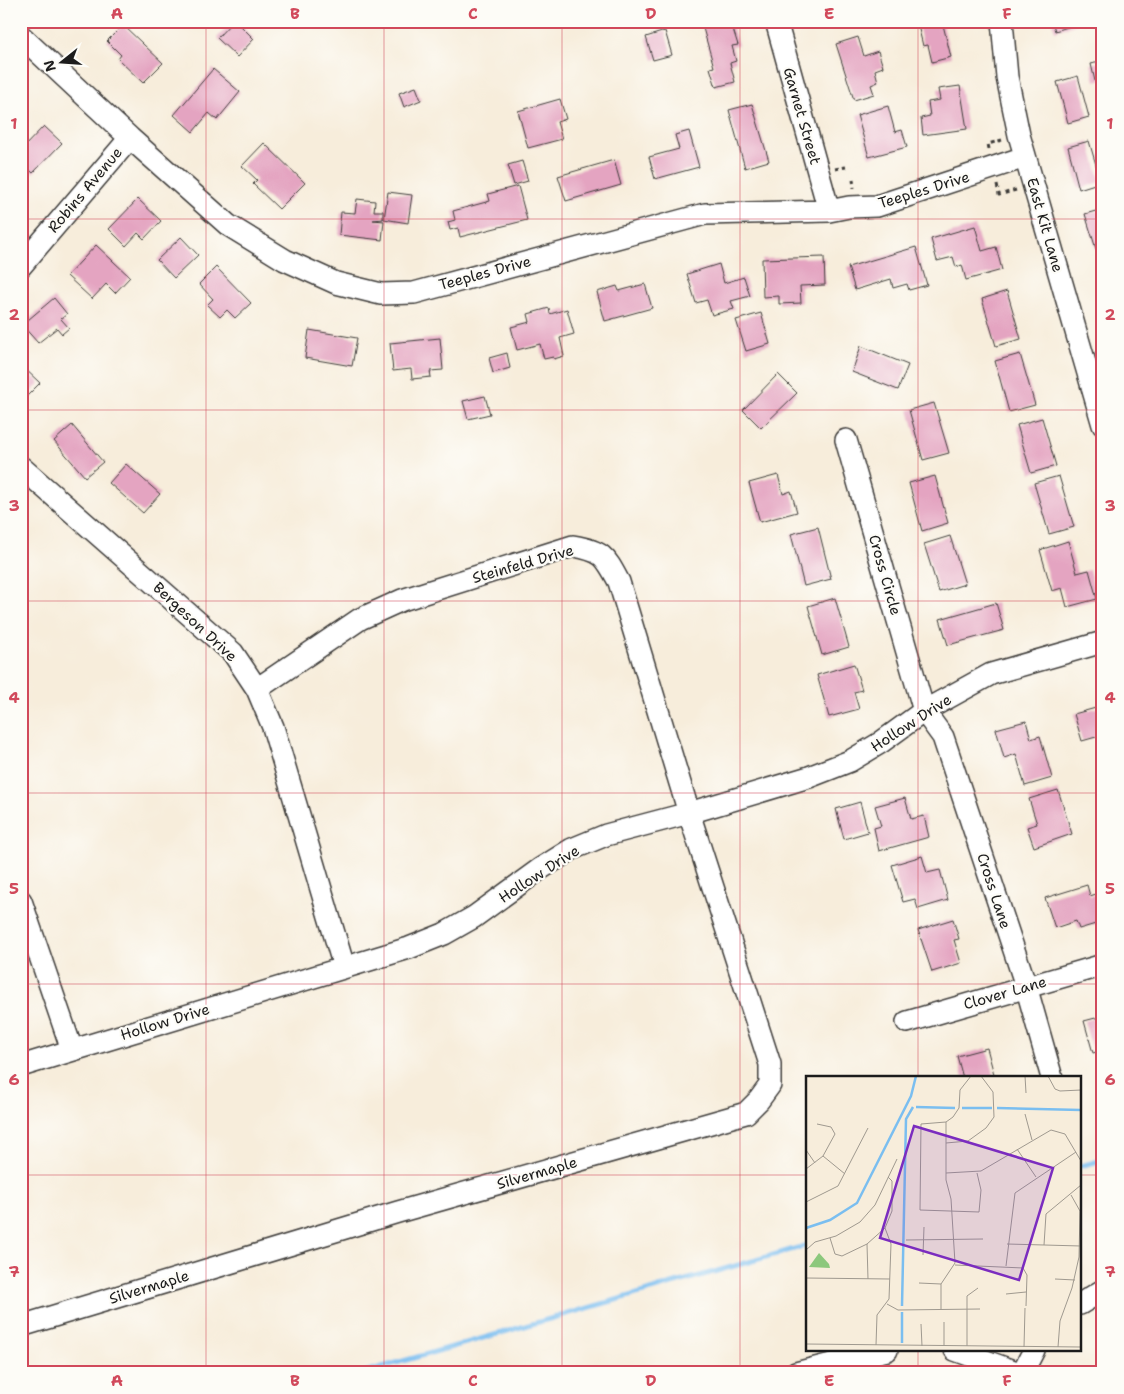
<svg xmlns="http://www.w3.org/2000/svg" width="1124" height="1394" viewBox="0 0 1124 1394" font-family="'Shantell Sans',sans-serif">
<rect width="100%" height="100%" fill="#fdfcf7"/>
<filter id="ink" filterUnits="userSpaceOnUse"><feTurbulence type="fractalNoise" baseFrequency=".02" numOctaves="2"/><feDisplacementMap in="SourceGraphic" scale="10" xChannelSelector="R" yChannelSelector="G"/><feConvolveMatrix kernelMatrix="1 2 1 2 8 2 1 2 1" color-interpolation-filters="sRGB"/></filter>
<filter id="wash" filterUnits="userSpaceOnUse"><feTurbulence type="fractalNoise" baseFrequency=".0096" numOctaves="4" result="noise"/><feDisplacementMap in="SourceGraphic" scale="20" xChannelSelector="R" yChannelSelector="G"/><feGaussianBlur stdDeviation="1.12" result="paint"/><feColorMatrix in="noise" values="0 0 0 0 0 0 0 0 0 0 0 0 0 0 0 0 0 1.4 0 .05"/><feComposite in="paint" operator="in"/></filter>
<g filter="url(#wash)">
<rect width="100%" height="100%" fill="#f7eddb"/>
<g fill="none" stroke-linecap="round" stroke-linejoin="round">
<path stroke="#7abef0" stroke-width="5" d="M1080 1166 1103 1160
M361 1373 808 1245"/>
</g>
<g id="blocks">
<path fill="#e4a4c1" d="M233 21H236L254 39 237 57 217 38Z
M701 21H724L726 28 732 26 738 45 732 46 736 61 730 63 735 82 716 87 710 68 714 67Z
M917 21H942L951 57 932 62 928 45 923 46Z
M1052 21H1084V22L1055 31Z
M123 25 163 63 143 83 118 59 121 55 107 41Z
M665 31 672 55 653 60 646 37Z
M858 37 864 56 878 51 883 67 875 70 878 82 871 85 874 94 854 100 836 44Z
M1103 61V79L1095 81 1091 64Z
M213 69 240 92 217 120 209 113 193 132 174 115Z
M1078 76 1089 117 1068 123 1057 82Z
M960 86 967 129 923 135 921 118 930 116 928 102 940 100 938 89Z
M416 87 421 100 404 107 399 93Z
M560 99 566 119 557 122 562 139 528 148 518 111Z
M752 104 769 161 745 168 729 110Z
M888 106 895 132 902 130 907 147 869 157 857 115Z
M44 126 62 143 33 173 21 162V150Z
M689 131 699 167 655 179 649 157 679 149 675 135Z
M1089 141 1101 182 1079 189 1068 147Z
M264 143 305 183 279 209 253 184 257 180 242 166Z
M614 160 621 185 566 201 558 176Z
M522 161 528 181 514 185 508 165Z
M518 186 527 220 460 237 458 228 450 230 448 222 455 220 453 211 490 201 488 194Z
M388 192 412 195 408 223 384 219Z
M138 199 161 221 144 239 138 233 126 246 109 229Z
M357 199 375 201 374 211H383V219L373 220 384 221 382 240 339 235 341 212 355 213Z
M1103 209V250L1097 252 1085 214Z
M975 226 982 251 996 247 1002 270 966 280 962 265 956 267 953 257 937 261 931 239Z
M181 237 198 255 174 278 157 260Z
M96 245 130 277 115 293 106 284 92 299 67 276Z
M916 247 927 285 909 290 907 284 893 288 891 279 855 290 848 267Z
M824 257 825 285 800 286 801 303 779 304V296L763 297 762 259Z
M719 264 724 283 744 277 750 296 731 301 734 309 712 315 707 300 696 303 687 274Z
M216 267 251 303 235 318 227 310 220 317 207 305 213 299 199 284Z
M645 284 652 308 605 321 597 292 617 286 619 291Z
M1007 291 1021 339 996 346 982 299Z
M54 298 67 314 61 319 69 328 62 334 57 328 38 343 22 325Z
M549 308 550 314 567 309 574 334 560 338 564 356 554 359 553 357 544 359 540 344 517 350 511 327 530 322 528 314Z
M761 313 770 344 746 351 736 320Z
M309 330 357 338 352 366 305 358Z
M440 338 443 370 430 371 431 377 412 379 411 369 393 371 390 343Z
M861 346 908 365 898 390 852 372Z
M507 353 510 368 493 373 489 358Z
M21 354 27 359 21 365 40 383 24 399 21 397Z
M1020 354 1035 405 1009 412 995 361Z
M778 374 797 393 761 428 743 410Z
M485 396 490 414 468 419 463 401Z
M934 403 949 453 923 460 909 410Z
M1042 418 1056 466 1031 473 1017 425Z
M72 425 103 462 85 477 54 441Z
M126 464 160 494 143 513 109 483Z
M778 475 783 494 791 491 797 512 760 522 749 483Z
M935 476 948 523 922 531 909 483Z
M1059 476 1074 527 1049 534 1034 483Z
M818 527 831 579 804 586 791 534Z
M950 536 965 584 939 592 924 544Z
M1068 541 1077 573 1089 570 1097 599 1067 607 1062 588 1052 591 1040 550Z
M835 598 849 647 822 655 808 606Z
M996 603 1004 630 948 645 940 619Z
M854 664 862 690 854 692 859 709 829 717 817 675Z
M1103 706V735L1082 741 1074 714Z
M1026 721 1031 739 1040 736 1052 778 1025 786 1016 754 1004 758 996 729Z
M1058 790 1072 834 1034 847 1027 827 1037 824 1029 799Z
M905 798 911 819 924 816 929 837 879 851 874 828 881 826 875 806Z
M860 802 868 832 844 839 836 809Z
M922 856 927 873 940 870 948 900 918 909 915 899 903 902 892 865Z
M1087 885 1090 896 1102 892 1103 916 1098 918 1099 923 1079 929 1076 921 1055 928 1045 898Z
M953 919 959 939 954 940 961 963 932 972 918 930Z
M1103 1016V1050L1093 1053 1084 1021Z
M987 1048 995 1078H963L957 1056Z"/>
</g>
</g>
<g filter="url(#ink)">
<use href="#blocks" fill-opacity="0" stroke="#3d3b39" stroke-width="1"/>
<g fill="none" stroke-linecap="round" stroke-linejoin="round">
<defs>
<path id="minor" d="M776 21 829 211
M1002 21 1007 77 1019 135 1103 425
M21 36 130 138 228 225 285 260 336 283 381 294 414 293 705 214 829 211 849 207 877 206 1025 157
M21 266 130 138
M846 440 924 711 943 737 1026 986 1052 1078
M21 467 233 653 257 689 273 727 344 967
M21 901 72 1050
M907 1022 1103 965
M21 1066 409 948 444 934 474 917 540 869 572 849 606 835 689 813 809 777 850 761 880 743 924 711 991 674 1103 642
M1080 1304 1103 1290
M21 1326 398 1212 746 1113 759 1100 770 1085V1064L689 813 619 582C605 556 603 551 573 546L402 600 360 619 257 689
M955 1350 1019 1373
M796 1373 887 1350
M1022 1373 1034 1350"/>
</defs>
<use href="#minor" stroke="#3d3b39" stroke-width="24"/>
<path stroke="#3d3b39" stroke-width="3" stroke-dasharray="4 4" stroke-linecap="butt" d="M989 149 988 144 1002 140
M835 169 846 167
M853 179 854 188
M997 185 999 195 1016 190"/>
<use href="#minor" stroke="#fff" stroke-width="21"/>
</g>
</g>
<path fill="none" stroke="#d1495b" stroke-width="1" stroke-opacity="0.55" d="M206 21V1373M384 21V1373M562 21V1373M740 21V1373M918 21V1078M21 219H1103M21 410H1103M21 601H1103M21 793H1103M21 984H1103M21 1175H808M1080 1175H1103M918 1350V1373"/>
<g text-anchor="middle" stroke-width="4.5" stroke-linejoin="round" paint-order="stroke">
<g font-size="15" fill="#1c1c1c" stroke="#fdfcf7">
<text transform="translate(802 116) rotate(74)" y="5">Garnet Street</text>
<text transform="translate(85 190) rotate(-50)" y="5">Robins Avenue</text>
<text transform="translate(924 190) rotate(-17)" y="5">Teeples Drive</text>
<text transform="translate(1045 225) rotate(74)" y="5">East Kit Lane</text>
<text transform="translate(485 273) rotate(-15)" y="5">Teeples Drive</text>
<text transform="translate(523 564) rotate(-16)" y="5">Steinfeld Drive</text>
<text transform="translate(885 575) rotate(74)" y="5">Cross Circle</text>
<text transform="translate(195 622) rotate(43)" y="5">Bergeson Drive</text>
<text transform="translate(911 723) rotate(-33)" y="5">Hollow Drive</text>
<text transform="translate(539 874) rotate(-33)" y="5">Hollow Drive</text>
<text transform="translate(994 891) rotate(72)" y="5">Cross Lane</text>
<text transform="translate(1005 993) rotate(-16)" y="5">Clover Lane</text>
<text transform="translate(165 1022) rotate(-17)" y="5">Hollow Drive</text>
<text transform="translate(537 1173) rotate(-16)" y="5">Silvermaple</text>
<text transform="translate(149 1287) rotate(-17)" y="5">Silvermaple</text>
</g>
</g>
<g transform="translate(806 1076)">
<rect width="275" height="275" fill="#f7eddb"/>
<path d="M13 177 23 188 24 192 3 191Z" fill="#8cc87c"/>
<path fill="none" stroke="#7abef0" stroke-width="2.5" d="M110 31 149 32M156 32H186M191 32 275 34M0 152 24 144 51 127 105 20 110 0M96 230 100 43 107 31M96 267V236"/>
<path fill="none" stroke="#9f998f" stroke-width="1" d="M165 0 154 14 153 32 147 41 140 46 115 48 114 134 173 136 175 114 171 97M219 0 220 17M242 0 249 13 254 15 275 14M219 38 226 64M140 67 162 65 180 52 188 41 187 16 175 0M211 73 230 101M0 74 9 87M17 80 39 98M0 93 17 80 29 58 25 51 11 48M140 97 175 95 245 54 259 58 275 85M0 126 32 110 62 52M24 162 29 178 36 180 61 168 79 152 86 135V105L82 101M100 164 177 163M61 168 62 203M201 168 275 170M238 169 240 138 275 109M0 174 9 166 30 160 54 146 69 129 91 83M117 179 118 151M149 189 217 192 221 199 220 230M200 190 209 117 270 76M0 202 84 203M249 203 269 204M113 207 135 208M200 218 220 216M81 228 92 234 174 233M135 233V208L149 187 145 123 140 104V46M115 248 116 270M0 268 275 271M70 269 71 239 83 223 85 168 79 152M138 270V246M161 270V220L172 212M218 271 219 232M252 271 254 245 266 212 273 181 274 135 265 119"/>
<path fill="#7b2cbf" fill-opacity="0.15" stroke="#7b2cbf" stroke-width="2.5" d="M108 50 247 92 213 204 74 162Z"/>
<rect width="275" height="275" fill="none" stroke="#1c1c1c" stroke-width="2.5"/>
</g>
<rect width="1124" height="1394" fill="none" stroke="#fdfcf7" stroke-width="55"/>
<g transform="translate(62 62) rotate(253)" stroke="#fdfcf7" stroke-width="4" paint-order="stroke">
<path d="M0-4L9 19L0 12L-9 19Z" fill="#1c1c1c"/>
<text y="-8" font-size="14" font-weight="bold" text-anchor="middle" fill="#1c1c1c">N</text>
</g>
<rect x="28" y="28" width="1068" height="1338" fill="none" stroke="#d1495b" stroke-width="2"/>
<g font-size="16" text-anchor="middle" font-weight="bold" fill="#d1495b">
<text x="117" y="19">A</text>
<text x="295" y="19">B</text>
<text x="473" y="19">C</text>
<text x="651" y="19">D</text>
<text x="829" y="19">E</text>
<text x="1007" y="19">F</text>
<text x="14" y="129">1</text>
<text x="1110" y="129">1</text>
<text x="14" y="320">2</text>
<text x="1110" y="320">2</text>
<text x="14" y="511">3</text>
<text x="1110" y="511">3</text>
<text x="14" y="703">4</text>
<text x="1110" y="703">4</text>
<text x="14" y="894">5</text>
<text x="1110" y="894">5</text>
<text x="14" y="1085">6</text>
<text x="1110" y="1085">6</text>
<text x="14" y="1277">7</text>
<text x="1110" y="1277">7</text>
<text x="117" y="1386">A</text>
<text x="295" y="1386">B</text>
<text x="473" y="1386">C</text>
<text x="651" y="1386">D</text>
<text x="829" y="1386">E</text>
<text x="1007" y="1386">F</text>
</g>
</svg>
